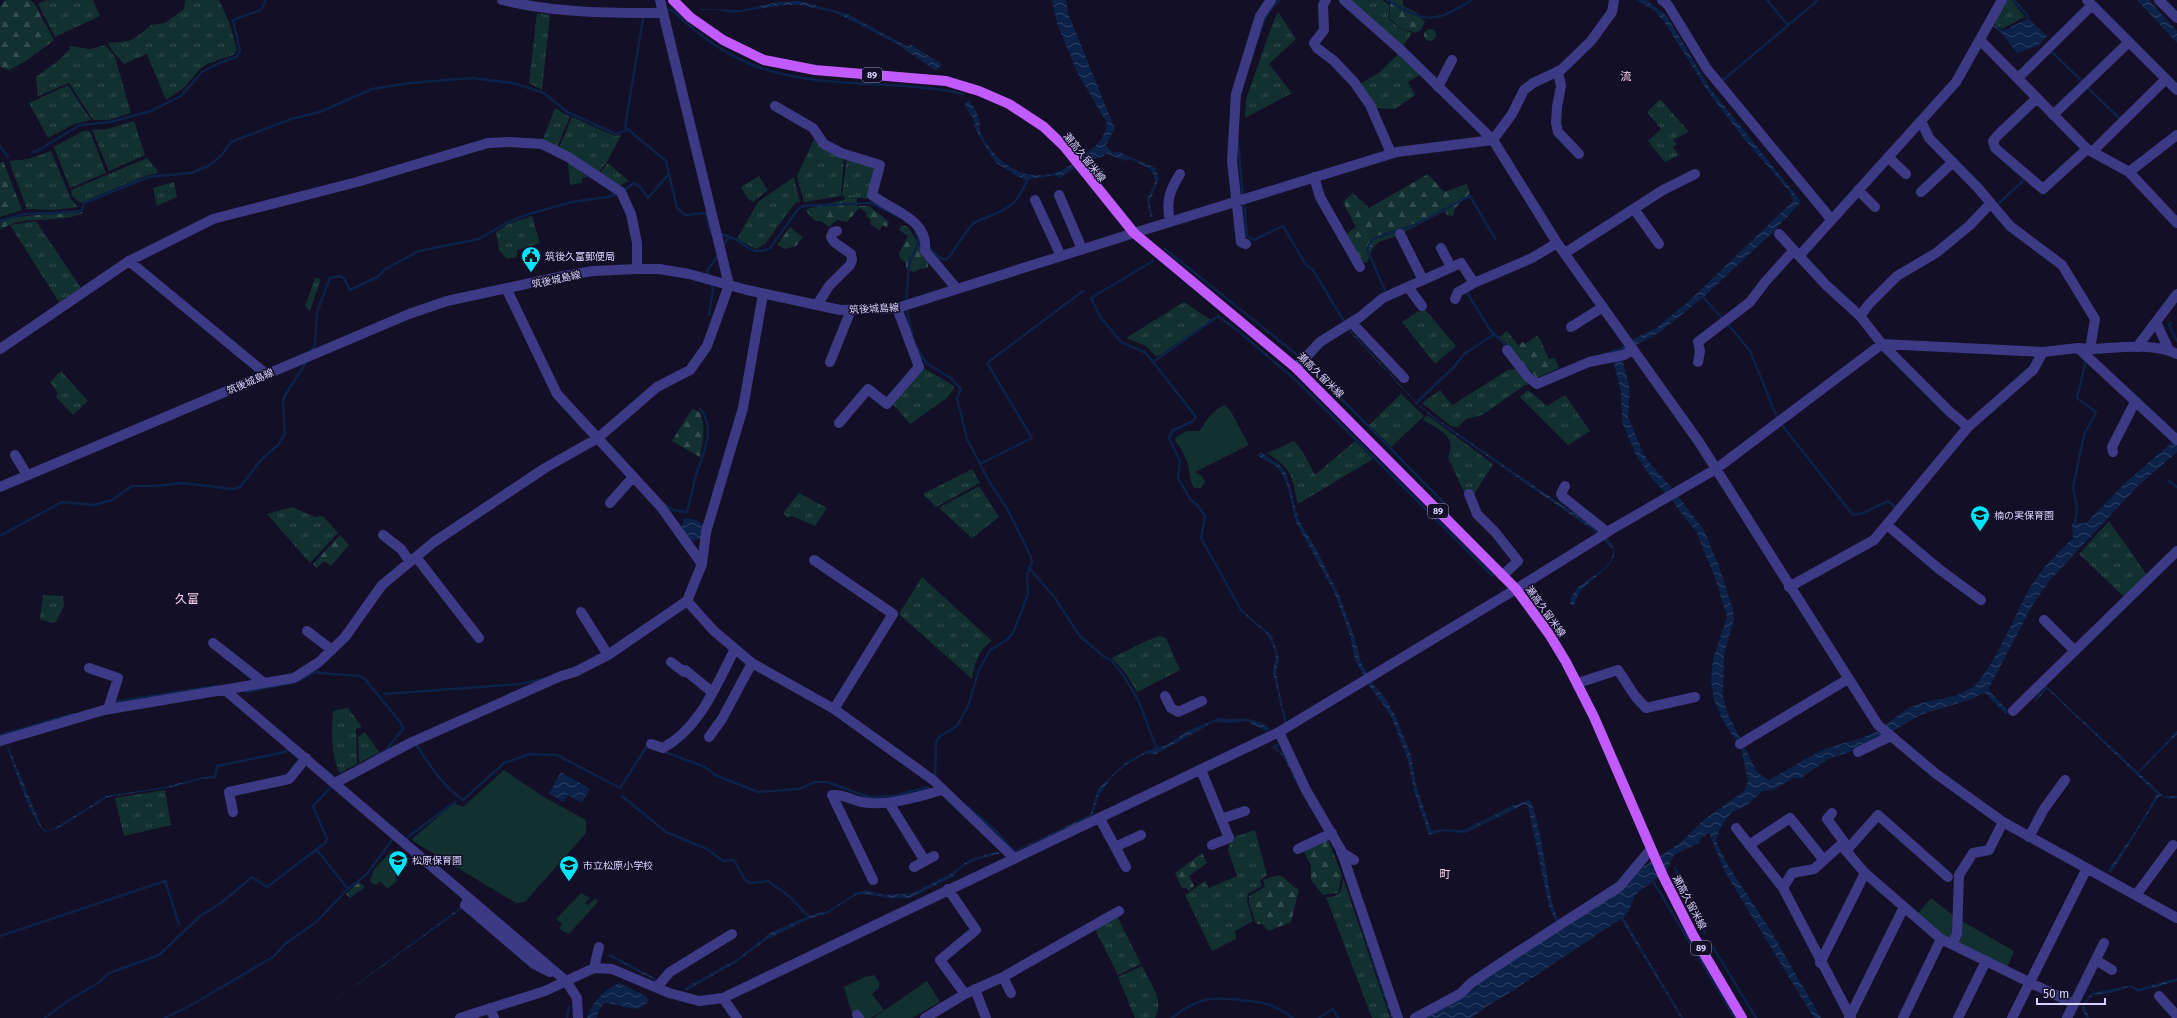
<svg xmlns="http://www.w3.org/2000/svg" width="2177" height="1018" viewBox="0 0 2177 1018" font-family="'Fira Sans','Noto Sans JP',sans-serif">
<defs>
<pattern id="grass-tufts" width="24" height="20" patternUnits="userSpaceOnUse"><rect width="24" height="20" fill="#12302f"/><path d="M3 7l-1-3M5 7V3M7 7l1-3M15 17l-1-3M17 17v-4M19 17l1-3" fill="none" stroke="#344d4e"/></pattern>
<pattern id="forest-firs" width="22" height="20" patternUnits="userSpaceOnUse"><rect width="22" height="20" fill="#12302f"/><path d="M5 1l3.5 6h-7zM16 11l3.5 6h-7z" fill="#344d4e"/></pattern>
<pattern id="water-waves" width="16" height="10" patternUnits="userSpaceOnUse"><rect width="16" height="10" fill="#0c2248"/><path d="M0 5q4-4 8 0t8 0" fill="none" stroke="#2f4163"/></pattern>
</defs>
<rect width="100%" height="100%" fill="#130f26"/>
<path fill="url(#grass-tufts)" d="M46 0H93L100 16 55 37 38 4Z
M185 0H219L229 22 237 50 233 55 207 64 199 70 184 88 166 100 147 54 124 64 113 52 108 43 129 41 138 36 151 25 165 23 184 9Z
M1347 0H1382L1390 5 1388 18 1399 28 1412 33 1404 45 1405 50Z
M2005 0H2012L2025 17 2002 29 1992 22Z
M1278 12 1296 39 1269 64 1292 93 1245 118 1246 99 1274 20Z
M537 13 550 15 542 90 529 83Z
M105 45 115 57 131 113 109 120H93L69 83 38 96 36 77 58 61 70 49 69 46 90 49Z
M1398 54 1420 75 1408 82 1415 95 1395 109 1375 108 1360 84 1380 72Z
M68 85 91 120 74 124 48 138 29 103Z
M1660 99 1689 132 1673 140 1677 144 1673 147 1679 155 1665 162 1648 141 1661 129 1647 112Z
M555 108 570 117 556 149 542 142Z
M572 117 615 136 621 135 607 162 598 173 558 150Z
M134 121 145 155 109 171 92 130 107 129Z
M83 131H90L106 173 70 188 54 147Z
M815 137 844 156 841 196 804 202 797 176Z
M51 151 71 199 78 207 55 210 27 209 9 161 29 159Z
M847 156 878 166 868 199 845 196 842 197Z
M147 158 158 171 156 174 148 175 80 203 72 196 71 190Z
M608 163 629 181 617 187 599 174Z
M759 176 768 190 753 202 747 198 741 187Z
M794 177 800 202 795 203 765 244 756 249 737 239 758 202Z
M174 182 177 197 157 206 153 188Z
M532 216 540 243 517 250V257L507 259 499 250 496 232 508 224Z
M36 221 81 288 59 302 10 225Z
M315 278 321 279 310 311 305 306Z
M1184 302 1211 320 1157 357 1146 346 1126 338Z
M1424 308 1456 346 1435 364 1402 322Z
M924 368 954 386V389L947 398 910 424 893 404Z
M1516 369 1529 385H1525L1482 415 1466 419 1458 427 1451 426 1422 403 1440 390 1452 405 1508 370Z
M61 371 88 401 73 415 56 397 58 393 50 382Z
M1528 390 1547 406 1565 395 1590 431 1568 445 1520 397Z
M1401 394 1424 416 1391 447 1369 425Z
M1427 415 1493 464 1473 496 1467 495 1463 490 1448 457C1458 435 1436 428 1423 420Z
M1294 441 1303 452 1315 475 1355 441 1373 459 1298 504C1291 474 1293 470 1267 453Z
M972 469 980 483 936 507 923 494Z
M979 486 999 517 972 538 939 508Z
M799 493 827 508 815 526 792 516 788 518 783 513Z
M292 507 315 517 323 516 338 533 310 563 267 514Z
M2109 521 2147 575 2124 597 2079 554 2080 552 2088 556 2081 552Z
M922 577 992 641C979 648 974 666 972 679L899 614Z
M43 595 63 596 64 606 56 622 52 623 40 619Z
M1160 636 1166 638 1180 670 1137 692 1127 675 1112 658 1146 641Z
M348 708 362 727 356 729 357 764 340 773C330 756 332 729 333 711Z
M365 732 379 752 359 763 358 737Z
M165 790 171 825 124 836 115 798Z
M1255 830 1267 875 1260 881 1262 886 1248 894 1247 901 1253 921 1235 931 1236 939 1212 951 1185 895 1205 881 1209 888 1237 876 1228 850 1231 838Z
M1343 878 1390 1018H1372L1326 897C1342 897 1341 891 1343 878Z
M1117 916 1141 964 1118 975 1095 929Z
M1142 966C1150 983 1165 1000 1155 1018H1135L1118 977Z"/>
<path fill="url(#forest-firs)" d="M5 0H30L34 3 54 40 26 61 9 70 0 67V7Z
M1391 0H1403V6L1416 12 1425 22 1421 30 1416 33 1400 28 1389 18Z
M1424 35a6 6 0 1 1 12 0a6 6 0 1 1-12 0Z
M3 161 22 210 0 217V163Z
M1428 174 1444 192 1467 184 1470 193 1455 208 1453 216 1447 215 1445 211 1394 237 1379 242 1372 249 1367 263 1360 261 1345 235 1356 227 1343 202 1353 193 1369 208Z
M846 194 857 198V206H869L889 222 887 227 883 225 879 230 871 225 870 219 866 216 867 213 859 208 847 222 837 220 829 227 821 221H815L806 211 807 209 844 200Z
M79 210 83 213C58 225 25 213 0 230L1 219Z
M902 225 908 227 928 258V268L921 269 914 272 906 269V263L900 258 899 253 908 236 899 230Z
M790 227 803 237 796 246 785 249 777 245Z
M1507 331 1518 345 1523 342 1525 344 1538 335 1549 359 1555 358 1559 368 1537 378 1499 337Z
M692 409 700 412C706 427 703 442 700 457L672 441Z
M340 535 349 545 331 566 324 561 317 568 313 564Z
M1327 837 1342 875 1338 893 1323 895 1311 880V866L1303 850Z
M1202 853 1207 863 1189 876 1194 886 1189 891 1186 888H1182L1175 873Z
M1278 875C1288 877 1290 887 1299 889L1291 922 1269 931 1262 924H1256L1249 903V896L1265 887 1263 880Z
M359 882 365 887 350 898 346 894Z"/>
<path fill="#12302f" d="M570 163 588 177 582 178V183L570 185 568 164Z
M1225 405 1230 410 1249 445 1195 472 1202 476 1205 482 1201 488H1194C1190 481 1190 478 1189 470 1188 460 1181 449 1175 440L1176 437 1187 431H1200C1205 421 1214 409 1225 405Z
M504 770 544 797 586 820V833L525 902 516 903 411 840 454 803 463 807Z
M392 850 409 864 395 875 397 881 387 889 380 881 376 885 370 882 373 871Z
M581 893 590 898 585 903 588 905 596 898 598 902 569 934 559 929 562 924 556 919Z
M1931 898 1954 916 1952 941 1917 914Z
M1960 920 2014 951 2007 968 1957 944Z
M874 975 879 982V988L872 994 884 1010 871 1018H862L858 1013 852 1014 844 987 865 977Z
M927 981 940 1002 912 1018H873Z"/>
<path fill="url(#water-waves)" d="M1052 0H1066L1068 13 1115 129 1106 145 1113 153 1118 151C1131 159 1142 161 1155 168L1159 179 1149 202 1153 217H1150L1147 200 1155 182 1154 175 1149 168 1130 159 1125 161 1105 153 1104 156 1087 161 1059 178 1056 175 1025 180 996 163 976 131 973 118 964 105 969 100C972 106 978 112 979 119 980 124 979 129 981 134 1000 172 1040 190 1076 161 1092 147 1103 146 1107 123L1077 72 1057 23Z
M1636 0H1646L1667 16 1709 87 1800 200V203L1774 231 1707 294 1659 333 1621 353 1630 390 1628 417 1642 450 1648 461 1672 488 1704 530 1719 566 1733 610 1734 619 1724 654 1723 697 1727 712 1757 772 1768 780C1787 771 1806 757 1826 749 1842 742 1859 741 1875 732 1889 724 1902 709 1918 704 1936 698 1962 699 1977 683 1996 662 2014 617 2028 591 2039 571 2057 554 2073 538L2072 524 2086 523 2126 482 2170 444 2176 436 2177 432V452L2137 487 2050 580 2032 606 1988 690 2009 711 2006 714 1985 693 1969 700 1920 715 1880 739 1857 750 1830 758 1801 778H1793L1774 790 1763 791 1748 804 1731 813 1720 828 1716 841 1727 864 1771 931 1821 1018H1814L1725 872 1709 833 1701 838 1699 843 1674 855 1667 870 1635 895 1628 912 1623 917 1683 1018H1681L1621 919 1511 992 1487 1006 1472 1018H1420L1560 929 1549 907 1528 806 1525 804 1465 833 1444 831 1429 835 1414 791 1408 760 1391 716 1370 687 1355 660 1350 635 1334 592 1296 522 1288 488 1281 472 1277 467 1257 455 1261 452 1281 466 1287 475 1299 521 1315 547 1338 593 1354 636 1361 662 1373 684 1386 699 1394 713 1411 755 1416 785 1431 831 1442 829 1464 830 1510 807 1529 800C1539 809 1548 893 1555 912 1557 918 1562 923 1565 928L1567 927 1566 925 1617 893 1643 867 1681 842 1705 819 1744 791 1748 781 1741 748 1722 719 1714 700 1711 681 1713 659 1727 617 1716 581 1696 531 1680 512 1672 500 1652 479 1636 455 1622 422 1621 392 1613 360 1578 362 1620 348 1637 337 1656 328 1689 301 1793 201 1790 192 1744 139 1709 93 1665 23 1655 11Z
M2137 0H2149L2177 31V43Z
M799 1 848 14 908 47 910 44 942 64 936 71 897 44 837 13 801 5H785L732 13 718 10H701L700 9 741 10 778 2Z
M2025 20H2030L2047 36 2038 46 2017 53 2003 35 1993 26 1994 24 2003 31Z
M1349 329 1417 403 1434 417 1597 529C1603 535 1610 540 1613 547 1621 561 1592 579 1584 587 1579 592 1576 599 1574 606L1570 604C1572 577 1614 576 1613 549L1594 531 1434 419 1416 403 1348 330Z
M684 518 696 520 703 525 701 539 689 541 681 530Z
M1242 610 1272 636 1279 658 1276 673 1284 713 1282 712 1273 672 1276 656 1272 643 1266 633 1241 612Z
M2046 686 2138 772 2177 731V734L2139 773 2164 797 2177 796V798L2169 799 2159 796 2111 873 2108 871 2140 824 2157 794 2047 689 2036 701 2035 700Z
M1219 718C1232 721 1239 717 1248 719 1254 720 1267 724 1270 729L1266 731 1247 721 1231 723 1214 722 1156 754H1145L1126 765 1112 777 1099 795 1092 816 1015 852 1014 851 1090 815 1098 789 1125 763 1146 751 1167 745 1188 731Z
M8 746 42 828 46 831 53 829 106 796 165 787 203 777 205 778 168 788 108 797 57 829 45 832C31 821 14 766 7 747Z
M1274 746 1284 755 1324 831 1301 792 1283 756 1273 748Z
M561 772 590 789 582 803 568 795 564 802 549 793Z
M1330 840 1338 852 1394 1018H1391L1337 854Z
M1001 852 1000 854C988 855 959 864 954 876L910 898H887L867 894 856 895 828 913 806 920 766 940 735 963 686 991 685 988 737 959 772 932 808 916 828 911 858 892 866 890 885 895 914 893 952 873 969 860 990 853Z
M461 907 463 908 311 1018Z
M610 954 656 979V981L608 956Z
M2177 978V981L2138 992 2131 987 2111 993 2093 995 2084 1005 2089 1018H2086L2082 1009V1004L2092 993 2132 985 2138 989Z
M619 983 646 996 649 1000C639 1018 619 1002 604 1003L599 1010 597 1018H587C591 1003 605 989 619 983Z"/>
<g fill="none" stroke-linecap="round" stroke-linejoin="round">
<path stroke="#0c2248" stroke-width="2.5" d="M1387 0C1426 23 1433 24 1472 0
M1767 0 1788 25
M2014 0 2027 15 2028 20
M667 10H672C696 33 724 54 755 66 820 90 895 79 963 94
M643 19 625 127 666 161 677 208 685 215 706 213 710 231 713 232
M1258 38C1263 23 1267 10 1280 0
M2052 52 2083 82
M1722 81 1818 0
M2086 86 2119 118
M1238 141 1243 197
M0 146 8 157
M32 152 37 151 80 125 110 122 151 111 181 96 202 72 219 63 236 57 240 51 233 20 261 10 266 0
M624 190 634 183 640 187 648 198 668 175
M1244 202 1247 236 1254 240 1283 226 1306 265 1313 270 1345 323
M1999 203 2023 181
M0 221 24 214 78 212 82 210 84 203 148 177 191 173 208 166 221 156 231 142 291 119 320 112 372 89 410 83 472 78 513 83 544 93 567 112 616 134 627 130
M915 230 919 241
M720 234C725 235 731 237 735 239 747 247 755 256 770 248L799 208 803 206 871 203 899 217
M723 246 729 237
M928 247 940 258 946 260C956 250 965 230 974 223 977 220 984 219 988 217 1012 207 1018 203 1028 178
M1165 249 1301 358
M1153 261 1091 298 1101 318 1121 342 1146 353 1196 417 1193 421 1172 431 1169 438 1180 461 1178 478 1190 499 1198 506 1205 516 1201 538 1242 612
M709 277 707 271 719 254
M1385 290 1367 249 1372 239 1414 225 1470 196 1496 240
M1466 291 1490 330 1508 347
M1702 296 1723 319
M906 302 909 263 919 241 922 243
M906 307 912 335
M709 315 713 289 711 284
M1727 323 1750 351 1778 420
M2171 323 2169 325 2177 341
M916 346 926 363 951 378 961 389 957 398 967 439 990 483 1009 512 1031 557 1032 563 1027 574 1028 594 1013 633 1007 640 990 650 979 670 968 706 957 726 939 737 936 742 935 777
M311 351 315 345 317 312 330 278 339 276 344 278 350 290 377 277 387 268 419 251 479 239 508 222 526 215 572 202 607 197 616 194
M1153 362 1218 316 1237 330 1299 383 1493 576
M1306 363 1448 507
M1416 403 1454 367 1464 354 1495 334
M1781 424 1853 515 1863 513 1888 501 1896 508
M980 464 1032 438 987 363 1083 291
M2169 481 2177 487
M663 503 673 510 687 512C690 500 693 487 696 475 702 457 717 427 700 409
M2075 524 2077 509 2073 487 2084 435 2096 412 2077 398 2086 360
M0 536 62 502 94 505 112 500 132 486H156L183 483 233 489 240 487 261 460 279 444 285 434 283 404 284 397 307 361
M1029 568 1055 598 1079 635 1103 656 1111 660 1124 676 1138 700 1157 749
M298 681 318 671 319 673 360 676 364 678 401 723 403 729 385 751 371 758
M246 692 291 683
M384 694 521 684 543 679
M114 702 217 686
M1283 710 1286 724
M0 735 73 714
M417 746C431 767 443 786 463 800L504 763 529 754 557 755 620 788 647 746 650 747
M1275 748 1274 747 1281 743
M662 751 705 767 715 775 758 792 799 789 815 782H827L869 797 894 796 928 787
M205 778 215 777 217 766 285 752 287 750
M622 796 666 832 707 849 723 861 734 860 745 880 750 883 768 881 790 897 808 916
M968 807 996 831 1014 851
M408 837 455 802
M317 850 348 889
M1675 868 1705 933
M1653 881 1735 1018
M0 936 165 881 179 924
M1713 947 1756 1018
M45 1018 66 1002 98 983 109 973 159 955 199 917 221 903 252 877 267 887 325 843 327 839 313 806 332 786
M165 1018 193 1004 273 957 285 944 316 922 348 889 366 875 392 840
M567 1018 569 1007
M1172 1018C1197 998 1211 996 1241 1000 1264 1002 1274 1004 1293 1018
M1319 1018 1333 1009 1338 1018"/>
<path stroke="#3d3a85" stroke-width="10" d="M502 0C555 13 608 13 662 13
M1326 0 1323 5 1324 30 1314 43 1317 48 1333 60 1354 82 1370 105 1391 153
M1344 0 1404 53 1493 140 1557 243 1699 442 1878 725 1935 773 2003 822 2177 918
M1662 0 1668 5 1707 69 1831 219
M2087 0 2177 90
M2159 0 2177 18
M1980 40 2087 149 2129 172 2177 223
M1558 71 1561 86 1557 107 1556 123 1558 132 1579 154
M2018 78 2092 5
M1438 87 1452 60
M2037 98 1998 135 1993 141 1995 148 2043 189 2087 149
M775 106 813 128 824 144 841 153 880 165 872 195C892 211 929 219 925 251L957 289
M2053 115 2129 42
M2092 152 2166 79
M1888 157 1906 174
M2129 172 2177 135
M1314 177 1320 197 1360 267
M1858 190 1875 207
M1921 192 1953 162
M1059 195 1082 249
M1035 200 1061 256
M1634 209 1659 244
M1170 222C1166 202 1169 191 1180 174
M1134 233 1397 152 1493 140 1512 114 1524 90 1533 83 1561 70 1591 41 1612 12 1614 0
M1400 234 1423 280
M1779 234 1826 285 1860 316 1882 344 1950 412 1968 427
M1246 244 1241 242 1232 161 1236 94 1260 16 1271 0
M1441 248 1451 267
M1565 253 1663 190 1695 174
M1800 255 1956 82 2002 0
M129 261 266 374
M1408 287 1422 306
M507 290 557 394 661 507 702 564
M1455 299 1458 292 1474 283
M817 305 829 286 850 265 852 260 851 254 834 242 831 237 833 232 837 231
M1860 316 1869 304 1897 276 1936 253 1969 226 1990 204
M2156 322 2169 350
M1352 323 1404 378
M1571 327 1603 307
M2137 347 2177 294
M2078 348 2177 440
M0 349 129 261 213 219 357 182 488 143 509 142 542 144 568 157 621 192 631 214 637 243V269
M1507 350 1528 377 1537 384 1589 362 1624 355 1633 349
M830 362 851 310
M1698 362 1700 351 1698 342 1750 302 1765 282 1794 250
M1296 368 1320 342 1360 317 1383 298 1461 263 1474 283 1532 258 1557 243
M839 423 868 389 887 404 919 367 897 308
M2113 452 2112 447 2135 402
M15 455 27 475
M1565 486 1561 494 1563 497 1607 532
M1469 494 1477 514 1495 532 1518 561 1502 576
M610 503 633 477
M1887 525 1939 569 1981 600
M383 535 401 549 410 562
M416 557 479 638
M814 560 893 614 834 709
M1789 587 1874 540 1968 427 2033 370 2043 352
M687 601 714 631 752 663 834 709 933 780 1014 858
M581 612 608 655
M2044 620 2075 651
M307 631 332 650
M213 643 264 683
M671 662 684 672 685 670 712 692
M89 668 118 678 108 709
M1578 683 1618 670 1635 696 1646 708 1695 697
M225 690 566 981 577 998 578 1018
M1165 696 1171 708 1178 712 1202 701
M2013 711 2177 551
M1279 732 1306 790 1341 850 1398 1018
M709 737 722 719 752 663
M0 741 104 710 294 678 319 662 345 637 382 585 434 542 545 468 598 438 657 387 690 370 707 346 729 285 660 0
M651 744 663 748C700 728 716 685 735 649
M1740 744 1848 679
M1858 752 1891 736
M1201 770 1229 838 1212 845
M335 783 410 743 561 676 575 672 608 655 687 601 702 564 706 532 743 408 763 294
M889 803 925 861
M233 812 229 792 289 779 306 758
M1100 819 1126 867
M1221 819 1245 811
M1736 828 1783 888 1851 1018
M2029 837 2044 809 2065 780
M1749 845 1790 818 1823 859
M1115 847 1141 835
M1298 849 1332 833
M1341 852 1354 860
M914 867 934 856
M1948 877 1878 815 1846 851 1865 873 1941 939 2074 1004
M873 880 832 795C844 794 851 800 862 802 889 807 918 796 943 790
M1783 888 1792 873 1814 869 1844 842 1827 819 1832 813
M948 889 976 930 940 960 965 994
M2136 895 2173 845
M469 898 465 905 534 964 550 972
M1952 944 1957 934 1959 875 1973 853 1989 850 2003 822
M2096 960 2112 970
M1820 963 1865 873
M594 968 599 947
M1003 977 1011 993
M657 987 670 972 732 934
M975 989 986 1018
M2159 996 2177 1016
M723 998 737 1018
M490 1008 494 1018
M857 1015 859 1018
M460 1018 545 991 594 968 612 969 669 993 699 1001 723 998 1279 732 1516 589 1614 528 1716 469 1882 344 2043 352 2078 348 2090 349 2095 319 2062 265 2010 226 1978 188 1929 138 1921 121
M925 1018 965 994 1003 977 1119 911
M1415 1018 1460 994 1471 983 1507 959 1620 886 1651 849
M1849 1018 1904 907
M1903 1018 1941 939
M1958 1018 1986 961
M2012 1018 2086 870
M2067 1018 2104 943"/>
<path stroke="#3d3a85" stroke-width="10" d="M2090 349C2117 348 2152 342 2177 354
M0 487 409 314 447 301 563 276 593 271 637 269H659L689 274 747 290 840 310 897 308 1134 233"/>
<path stroke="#c25bff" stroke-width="10" d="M673 0 690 17 723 40 764 60 815 70 946 81 979 91 1009 104 1044 127 1064 146 1134 233 1296 368 1516 589 1549 634 1566 662 1594 717 1663 876 1693 935 1742 1018"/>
</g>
<defs>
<symbol id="civic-pin" viewBox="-11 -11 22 30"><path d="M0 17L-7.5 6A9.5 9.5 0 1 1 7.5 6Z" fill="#00e5ff" stroke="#130f26"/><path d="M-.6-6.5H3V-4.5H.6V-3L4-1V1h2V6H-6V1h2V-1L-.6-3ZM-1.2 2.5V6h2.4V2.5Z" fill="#111"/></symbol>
<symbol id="school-pin" viewBox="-11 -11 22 30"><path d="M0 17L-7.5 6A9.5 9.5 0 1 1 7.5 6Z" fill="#00e5ff" stroke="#130f26"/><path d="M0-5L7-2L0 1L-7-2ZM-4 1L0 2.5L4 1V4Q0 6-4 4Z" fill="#111"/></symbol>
</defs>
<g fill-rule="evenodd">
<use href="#civic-pin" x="520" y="245" width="22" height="30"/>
<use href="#school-pin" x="1969" y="504" width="22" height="30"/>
<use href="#school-pin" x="387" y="849" width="22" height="30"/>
<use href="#school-pin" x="558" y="854" width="22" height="30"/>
</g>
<g text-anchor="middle" stroke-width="3" stroke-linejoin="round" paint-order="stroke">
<g fill="#130f26" stroke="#9e99be" stroke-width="1">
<rect x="862" y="68" width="20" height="14" rx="3"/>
<rect x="1428" y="504" width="20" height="14" rx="3"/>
<rect x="1691" y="941" width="20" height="14" rx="3"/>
</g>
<g font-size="9" font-weight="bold" fill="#d9d4ff">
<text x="872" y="78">89</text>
<text x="1438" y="514">89</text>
<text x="1701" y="951">89</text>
</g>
<g font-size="10" fill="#d9d4ff" stroke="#130f26">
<text transform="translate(1085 157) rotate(51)" y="4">瀬高久留米線</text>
<text transform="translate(556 279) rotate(-12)" y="4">筑後城島線</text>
<text transform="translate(874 308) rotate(-3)" y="4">筑後城島線</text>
<text transform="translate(1321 375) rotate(44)" y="4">瀬高久留米線</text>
<text transform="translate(250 381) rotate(-23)" y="4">筑後城島線</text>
<text transform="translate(1546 611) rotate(54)" y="4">瀬高久留米線</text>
<text transform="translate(1690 902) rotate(62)" y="4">瀬高久留米線</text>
</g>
<g font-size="10" fill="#d9d4ff" stroke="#130f26" text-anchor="start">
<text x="545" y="260">筑後久富郵便局</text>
<text x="1994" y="519">楠の実保育園</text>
<text x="412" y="864">松原保育園</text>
<text x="583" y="869">市立松原小学校</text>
</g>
<g font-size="11" fill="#ffd6f0" stroke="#130f26">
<text x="1626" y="80">流</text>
<text x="1445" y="878">町</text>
</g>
<g font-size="12" fill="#ffd6f0" stroke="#130f26">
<text x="187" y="603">久富</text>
</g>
</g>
<path d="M2037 998v6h68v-6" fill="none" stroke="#d9d4ff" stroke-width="2"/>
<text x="2043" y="998" font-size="12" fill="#d9d4ff" stroke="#130f26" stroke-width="3" paint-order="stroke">50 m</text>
</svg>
